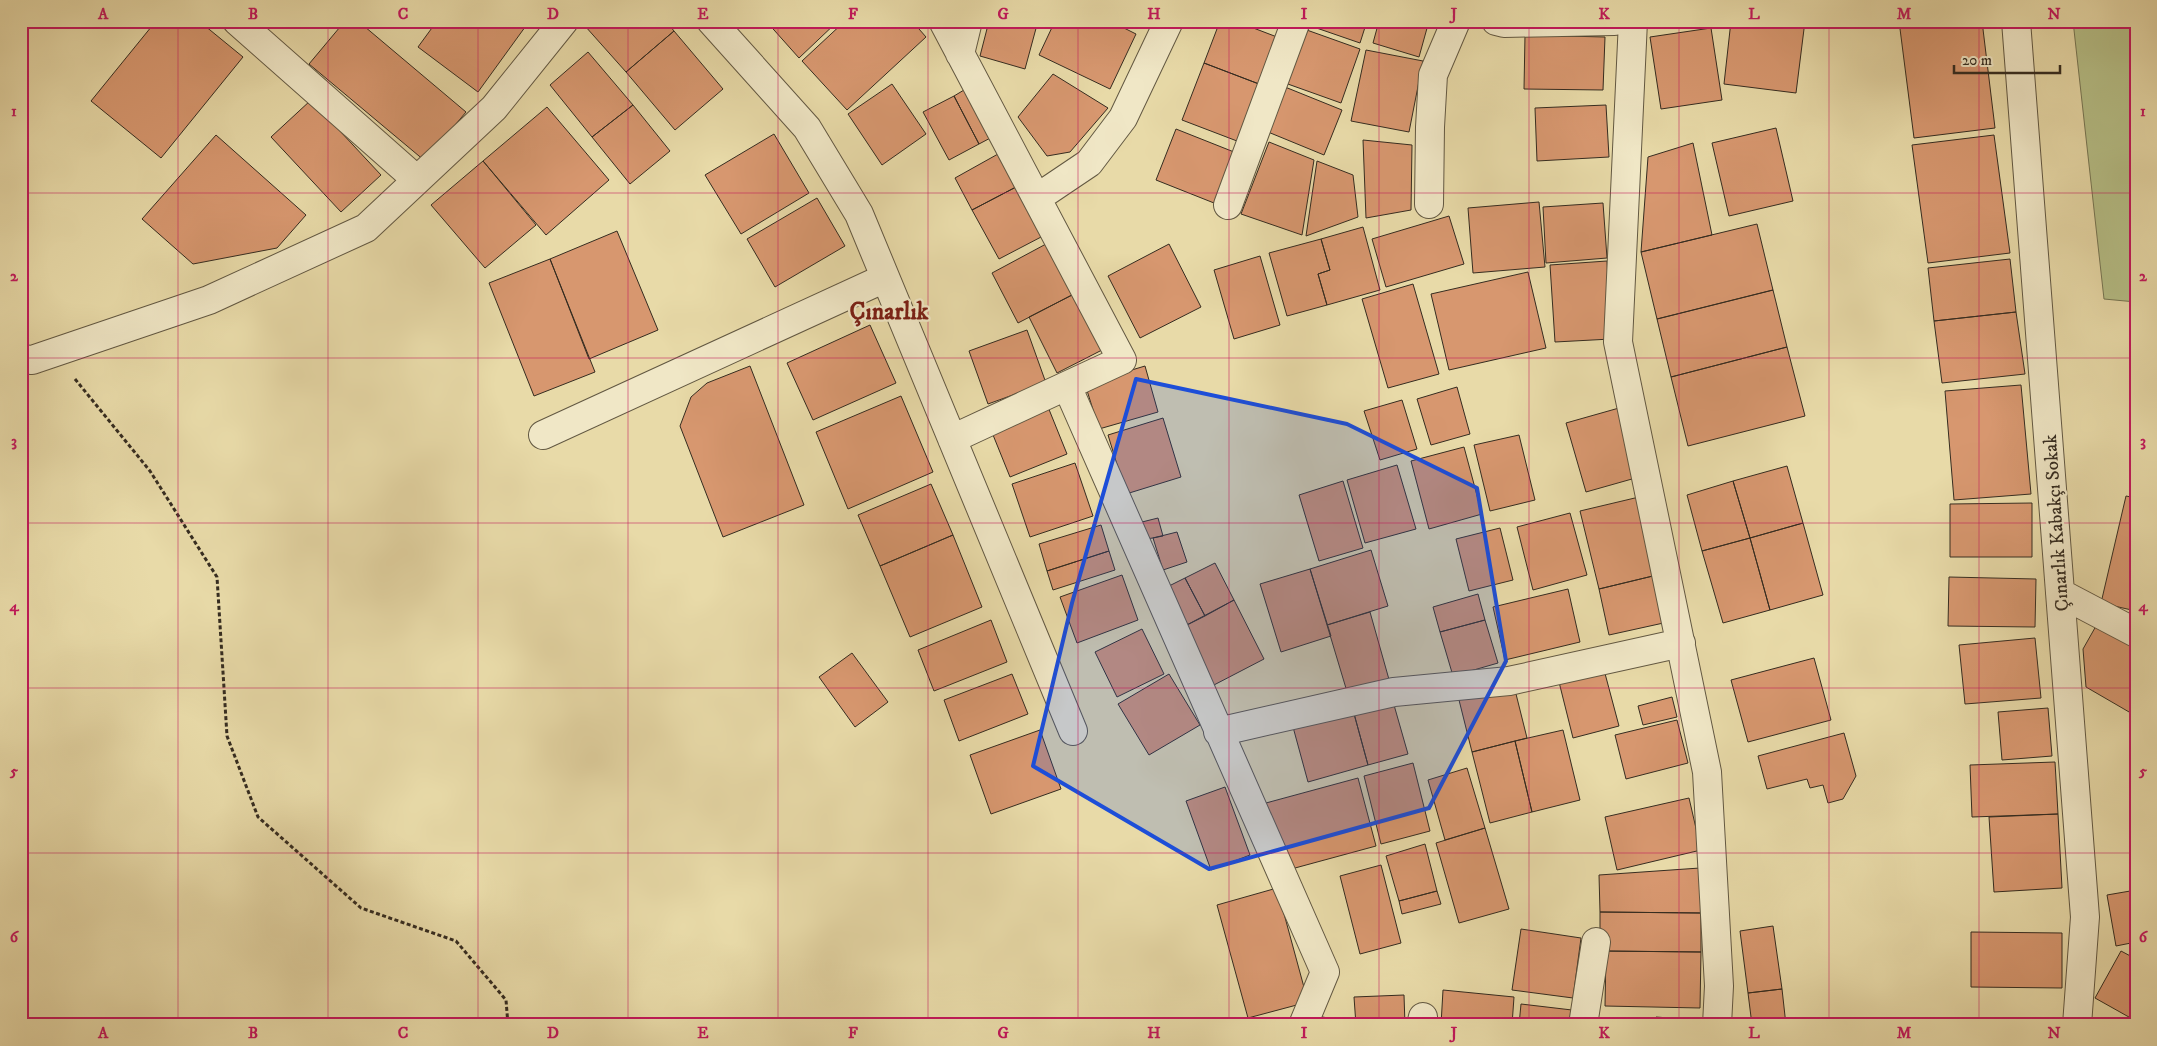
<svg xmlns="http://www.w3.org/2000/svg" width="2157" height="1046" viewBox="0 0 2157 1046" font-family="'IM FELL DW Pica',serif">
<rect width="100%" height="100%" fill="#e8daa8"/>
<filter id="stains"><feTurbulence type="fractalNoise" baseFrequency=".004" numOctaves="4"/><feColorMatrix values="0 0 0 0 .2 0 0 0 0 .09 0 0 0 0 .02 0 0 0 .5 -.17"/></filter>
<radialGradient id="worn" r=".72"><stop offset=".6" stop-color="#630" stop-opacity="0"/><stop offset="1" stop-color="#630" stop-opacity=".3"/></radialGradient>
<path fill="#b6bf87" stroke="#767654" d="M2073 21H2136V302L2104 299Z"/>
<path fill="#d7976f" stroke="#352c20" d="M156 21H199L243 57 161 158 91 101Z
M345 21H358L466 112 425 161 309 64Z
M403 21H416L411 27Z
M437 21H527L528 23 478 92 418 47Z
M591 21H666L674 31 626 72 585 26Z
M766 21H838L799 58Z
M845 21H912L926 37 847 110 802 61Z
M989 21H1038L1025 69 980 56Z
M1055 21H1110L1136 34 1110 89 1039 55Z
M1220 21H1235L1277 37 1259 84 1204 63Z
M1303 21H1367L1360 43 1302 23Z
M1379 21H1429L1419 57 1373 43Z
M1731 21H1805L1796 93 1724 84Z
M1899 21H1982L1995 128 1914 138Z
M1711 28 1722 100 1661 109 1650 37Z
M1304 29 1360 49 1341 103 1285 83Z
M674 31 723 89 675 130 626 72Z
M1525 35 1605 37 1603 90 1524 89Z
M1366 50 1423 61 1409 132 1351 121Z
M588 52 633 105 592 137 550 85Z
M1204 63 1259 84 1237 141 1182 120Z
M1053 74 1108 108 1070 152 1047 156 1018 117Z
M892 84 926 134 882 165 848 114Z
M969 87 996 135 979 144 954 96Z
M1285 87 1342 110 1324 155 1268 132Z
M954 96 979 144 949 160 923 112Z
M311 100 381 175 341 212 271 137Z
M633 105 670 151 630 184 592 137Z
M1606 105 1609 157 1537 161 1535 108Z
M547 107 609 180 546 235 483 161Z
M1776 128 1793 201 1729 216 1712 143Z
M1176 129 1234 152 1214 203 1156 180Z
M774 134 809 193 741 234 705 175Z
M216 135 306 215 277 248 193 264 142 219Z
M1994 135 2010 253 1928 263 1912 145Z
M1363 140 1412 145 1411 210 1366 218Z
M1269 142 1314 160 1302 235 1241 214Z
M1693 143 1712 235 1641 252 1648 157Z
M998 154 1016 187 972 210 955 178Z
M483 161 536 225 485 268 431 205Z
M1317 161 1353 175 1358 217 1306 236Z
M1016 187 1043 236 999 259 972 210Z
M817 198 845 246 775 287 747 239Z
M1539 202 1545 267 1473 273 1468 208Z
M1603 203 1607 258 1546 263 1543 207Z
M1449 216 1464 264 1386 287 1372 239Z
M1757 224 1773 290 1657 319 1641 252Z
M1363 227 1380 290 1327 305 1318 274 1330 270 1321 239Z
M617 231 658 330 589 359 550 259Z
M1321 239 1330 270 1318 274 1327 305 1287 316 1269 253Z
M1046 244 1072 295 1018 323 992 273Z
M1169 244 1201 307 1140 338 1108 276Z
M1260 256 1280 325 1234 339 1214 270Z
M550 259 595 372 534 396 489 283Z
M2010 259 2016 312 1934 321 1928 268Z
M1607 261 1611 339 1555 342 1550 265Z
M1528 272 1546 348 1449 370 1431 294Z
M1413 284 1439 374 1388 388 1362 299Z
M1773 290 1787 347 1671 377 1657 319Z
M1072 295 1102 350 1057 373 1029 317Z
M2016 312 2025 374 1942 383 1934 321Z
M870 325 896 383 813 420 787 363Z
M1027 330 1046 383 988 404 969 351Z
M1787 347 1805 416 1688 446 1671 377Z
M750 366 804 505 723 537 680 426 691 397 707 383Z
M1145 366 1158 412 1099 429 1085 384Z
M2021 385 2031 494 1954 500 1945 391Z
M1457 387 1470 434 1431 445 1417 399Z
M901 396 933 472 848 509 816 432Z
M1402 400 1417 449 1380 460 1364 411Z
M1046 402 1067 454 1010 477 989 425Z
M1619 408 1639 477 1586 492 1566 423Z
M1163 418 1181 477 1126 494 1108 435Z
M1519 435 1535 500 1490 511 1474 445Z
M1464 447 1482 514 1429 529 1411 461Z
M1075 463 1093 516 1030 537 1012 484Z
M1397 465 1416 529 1365 543 1347 480Z
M1787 466 1803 523 1750 538 1733 481Z
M1343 481 1363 548 1319 561 1299 495Z
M1733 481 1750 538 1702 551 1687 495Z
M931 484 953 535 880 566 858 515Z
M2126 496 2136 498V611L2101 603Z
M1639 497 1657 575 1599 589 1580 511Z
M2032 503V557H1950V504Z
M1570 513 1587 575 1533 590 1517 527Z
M1158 518 1163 536 1147 539 1142 522Z
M1803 523 1823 595 1770 610 1750 538Z
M1101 525 1109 551 1047 571 1039 544Z
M1500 528 1513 580 1469 591 1456 539Z
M1177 532 1187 562 1163 570 1153 538Z
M953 535 982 607 910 637 880 566Z
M1750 538 1770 610 1723 623 1702 551Z
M1371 550 1388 606 1327 625 1310 569Z
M1109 551 1115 570 1053 590 1047 571Z
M1215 563 1234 600 1205 616 1185 578Z
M1310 569 1331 636 1281 652 1260 584Z
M1122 575 1138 620 1077 643 1060 597Z
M1657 575 1668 622 1609 635 1599 589Z
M1949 577 2036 579 2035 627 1948 626Z
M1185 578 1205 616 1181 628 1163 589Z
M1568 589 1580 642 1505 660 1493 607Z
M1478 594 1485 620 1440 632 1433 607Z
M1234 600 1264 659 1212 686 1181 628Z
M1370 612 1390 683 1348 695 1327 625Z
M991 620 1007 662 934 691 918 650Z
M1485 620 1498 663 1453 676 1440 632Z
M2096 626 2136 649V716L2086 687 2083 649Z
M1142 629 1164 674 1117 697 1095 652Z
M2035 638 2041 698 1965 704 1959 645Z
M852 653 888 702 855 727 819 677Z
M1814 658 1831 720 1748 742 1731 680Z
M1603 666 1619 726 1573 738 1558 678Z
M1012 674 1028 714 959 741 944 700Z
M1169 674 1200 725 1149 755 1118 704Z
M1514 686 1527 738 1472 752 1459 700Z
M1672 697 1677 717 1643 725 1638 706Z
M1392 698 1408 754 1368 765 1353 710Z
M2048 708 2052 756 2002 760 1998 712Z
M1353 710 1368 765 1308 782 1293 727Z
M1677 720 1688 763 1626 779 1615 735Z
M1040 730 1061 789 991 814 970 755Z
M1563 730 1580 800 1532 812 1515 741Z
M1844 733 1856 776 1843 799 1828 803 1823 785 1810 788 1807 779 1767 789 1758 756Z
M1515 741 1532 812 1490 823 1472 752Z
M2055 762 2058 814 1972 817 1970 765Z
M1413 763 1430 831 1381 844 1364 776Z
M1467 768 1485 828 1445 840 1428 780Z
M1358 778 1376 846 1284 871 1266 803Z
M1225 787 1250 855 1211 870 1186 801Z
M1689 798 1701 850 1617 870 1605 817Z
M2058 814 2062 888 1994 892 1989 817Z
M1485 828 1509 909 1459 923 1436 843Z
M1425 844 1437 891 1399 901 1386 856Z
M1381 865 1401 943 1360 954 1340 876Z
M1700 868 1701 913 1600 912 1599 875Z
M1277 888 1308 1002 1248 1018 1217 905Z
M2136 890V942L2116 946 2107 895Z
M1437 891 1441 904 1402 914 1399 901Z
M1600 912 1701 913V952L1600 951Z
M1773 926 1782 989 1748 993 1740 931Z
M1521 929 1581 938 1573 998 1512 990Z
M1971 932 2062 933V988L1971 987Z
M1606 951 1701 952 1700 1008 1605 1006Z
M2121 951 2136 959V1021L2095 998Z
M1782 989 1786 1025H1752L1748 993Z
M1443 990 1514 997 1512 1025H1441Z
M1404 995 1405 1025H1356L1354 997Z
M1521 1004 1572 1010 1570 1025H1519Z
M1311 1015 1351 1022 1350 1025H1310Z
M1656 1017 1708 1021 1707 1025H1655Z"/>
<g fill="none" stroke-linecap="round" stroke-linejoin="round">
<defs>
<path id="street" d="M237 21 417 180
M711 21 807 128 859 214 1073 731
M943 21 1122 360 952 439
M1496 21 1504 23 1614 21
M1633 21 1618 342 1707 772 1719 986 1717 1025
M2016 21 2085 917 2077 1025
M960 54 968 21
M1037 198 1089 163 1123 118 1169 21
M1429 204 1430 127 1433 75 1456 21
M1228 205 1296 21
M21 359 32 360 209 300 366 228 494 108 564 21
M1067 386 1325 972 1303 1025
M543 435 885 278
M2060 593 2136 633
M1218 732 1394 692 1509 681 1681 643
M1421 1025 1423 1017
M1583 1025 1596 942"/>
</defs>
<use href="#street" stroke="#625842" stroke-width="30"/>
<path stroke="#352c20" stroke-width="3" stroke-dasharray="4 2.5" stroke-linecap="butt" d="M75 379 150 471 217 577 227 736 258 817 361 908 456 941 506 1000 508 1025"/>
<use href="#street" stroke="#f0e7c6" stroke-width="28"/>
</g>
<path fill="#1d4ed8" fill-opacity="0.2" stroke="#1d4ed8" stroke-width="4" stroke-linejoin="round" d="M1136 379 1347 424 1477 488 1506 661 1429 808 1209 869 1033 766 1072 603Z"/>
<path fill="none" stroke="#c2185b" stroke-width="1" stroke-opacity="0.55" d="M178 21V1025M328 21V1025M478 21V1025M628 21V1025M778 21V1025M928 21V1025M1078 21V1025M1229 21V1025M1379 21V1025M1529 21V1025M1679 21V1025M1829 21V1025M1979 21V1025M21 193H2136M21 358H2136M21 523H2136M21 688H2136M21 853H2136"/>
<g text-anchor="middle" stroke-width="4.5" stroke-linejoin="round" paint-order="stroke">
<g font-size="19" fill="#352c20" stroke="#f0e7c6">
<text transform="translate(2055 523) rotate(-94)" y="7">Çınarlık Kabakçı Sokak</text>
</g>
<g font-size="24" font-weight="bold" fill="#7a1f14" stroke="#f0e7c6">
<text x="889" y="319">Çınarlık</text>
</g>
</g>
<rect width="2157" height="1046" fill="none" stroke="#e8daa8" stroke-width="55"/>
<path d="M1954 65v8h106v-8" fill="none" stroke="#352c20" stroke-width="2.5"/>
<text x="1962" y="65" font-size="15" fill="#352c20" stroke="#f0e7c6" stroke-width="4" paint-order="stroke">20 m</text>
<rect x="28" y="28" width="2102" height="990" fill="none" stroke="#c2185b" stroke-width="2"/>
<g font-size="16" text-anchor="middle" font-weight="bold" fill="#c2185b">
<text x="103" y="19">A</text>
<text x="253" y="19">B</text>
<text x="403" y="19">C</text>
<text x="553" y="19">D</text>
<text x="703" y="19">E</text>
<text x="853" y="19">F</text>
<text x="1003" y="19">G</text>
<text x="1154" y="19">H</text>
<text x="1304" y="19">I</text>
<text x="1454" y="19">J</text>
<text x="1604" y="19">K</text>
<text x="1754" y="19">L</text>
<text x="1904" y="19">M</text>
<text x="2054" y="19">N</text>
<text x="14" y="116">1</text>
<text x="2143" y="116">1</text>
<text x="14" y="281">2</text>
<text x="2143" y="281">2</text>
<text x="14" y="446">3</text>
<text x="2143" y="446">3</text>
<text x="14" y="611">4</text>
<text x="2143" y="611">4</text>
<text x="14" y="776">5</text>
<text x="2143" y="776">5</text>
<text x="14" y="942">6</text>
<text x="2143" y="942">6</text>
<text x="103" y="1038">A</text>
<text x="253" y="1038">B</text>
<text x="403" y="1038">C</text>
<text x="553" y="1038">D</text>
<text x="703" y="1038">E</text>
<text x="853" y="1038">F</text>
<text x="1003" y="1038">G</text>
<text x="1154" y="1038">H</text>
<text x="1304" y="1038">I</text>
<text x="1454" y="1038">J</text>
<text x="1604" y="1038">K</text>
<text x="1754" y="1038">L</text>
<text x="1904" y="1038">M</text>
<text x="2054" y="1038">N</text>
</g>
<rect width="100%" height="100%" filter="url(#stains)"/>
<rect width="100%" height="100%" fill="url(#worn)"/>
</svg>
